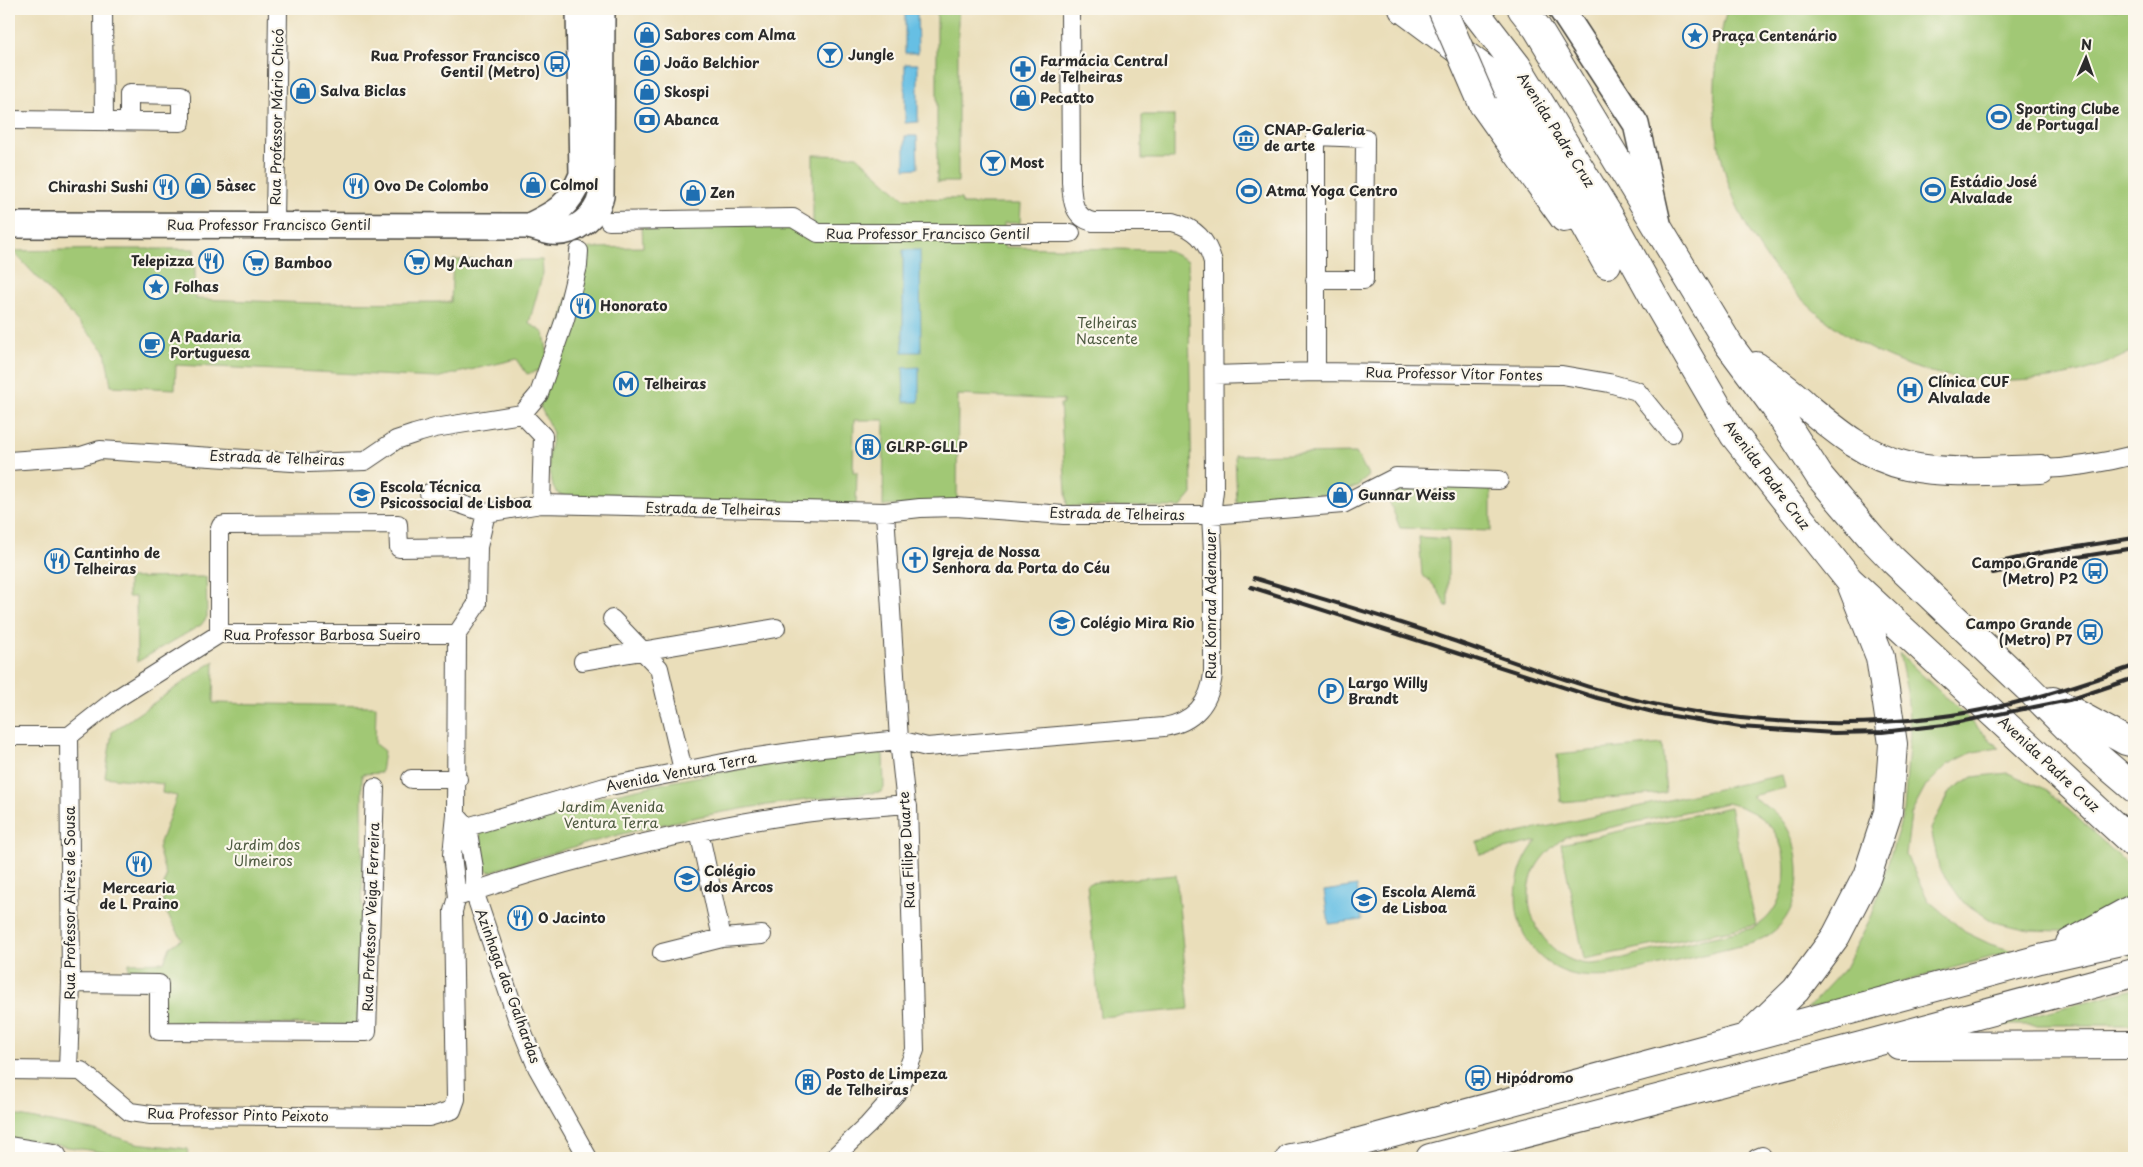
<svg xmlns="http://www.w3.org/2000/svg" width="2143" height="1167" viewBox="0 0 2143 1167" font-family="'Playpen Sans',sans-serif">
<rect width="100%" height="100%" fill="#fbf7ec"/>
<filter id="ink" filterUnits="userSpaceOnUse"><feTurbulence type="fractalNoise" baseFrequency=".02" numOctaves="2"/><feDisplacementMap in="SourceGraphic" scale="10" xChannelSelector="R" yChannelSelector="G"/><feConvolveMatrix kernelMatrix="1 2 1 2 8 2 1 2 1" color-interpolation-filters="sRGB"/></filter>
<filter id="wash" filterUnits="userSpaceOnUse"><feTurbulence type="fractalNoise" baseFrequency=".0096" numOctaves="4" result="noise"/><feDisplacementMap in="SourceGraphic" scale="20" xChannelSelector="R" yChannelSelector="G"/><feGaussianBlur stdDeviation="1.12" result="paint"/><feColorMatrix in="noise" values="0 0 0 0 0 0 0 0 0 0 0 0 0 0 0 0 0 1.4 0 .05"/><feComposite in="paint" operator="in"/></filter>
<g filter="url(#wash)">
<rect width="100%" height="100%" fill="#eadeba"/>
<path fill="#a1c874" stroke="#667a50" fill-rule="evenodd" d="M937 9H958V182H937Z
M1727 9H2134V350C2096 372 2049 381 2006 381 1861 384 1731 271 1716 125 1712 87 1717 46 1727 9Z
M1142 115H1174V159H1142Z
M813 155 857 156 903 198 961 199 962 204H1021L1020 223H1004V247L1166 250 1188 261 1192 494 1181 507 1067 506 1060 404H1063V400L958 395 957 504 883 506 884 420H854L853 472H857L856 507 669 502 615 494 571 498 558 494 553 487 548 459 553 433 540 406 539 394 578 266 589 248 643 247 642 225 813 224Z
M115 249H194L196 299 312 303 451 302 453 260H542L543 273 529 323 544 333 548 356 540 370 527 374 517 359 436 378 176 365 175 389 111 386 105 351 13 251Z
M1356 453 1369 476 1357 486 1339 493 1237 503 1235 455Z
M1397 481 1491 484V531L1400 528 1386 493Z
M1419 537 1448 539V606H1446C1440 593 1434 583 1422 575Z
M206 577 207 617 201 625 137 662 136 597H128V578Z
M1899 653 1999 748 1973 752 1947 765 1926 786 1911 814 1906 855 1928 900 1965 932 1990 944 2013 951 1807 1009 1845 968 1872 915 1904 811 1910 733 1907 692Z
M214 661 213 703 376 706 375 744 384 751 381 773 362 774 363 1025 163 1023 164 990 128 988 129 963 164 962 170 947 182 939 163 907V890L166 876 158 848 177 796 162 793 163 784 105 777 112 732Z
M1662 744 1666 793 1561 802 1557 754Z
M877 751 883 753 884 788 881 792C838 796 795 801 753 807 663 821 576 845 489 872L485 868 480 833C494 824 541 813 559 808 664 780 770 762 877 751Z
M2008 773 2047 790 2134 870V962L2104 922 2062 931 2029 930 1994 922 1963 902 1939 868 1931 829 1949 792 1972 777Z
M1782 775 1785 788 1751 796C1764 805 1778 812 1786 826 1805 857 1803 912 1770 934 1765 938 1758 940 1753 943L1614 976C1598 977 1581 978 1565 972 1511 952 1502 881 1537 841L1480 855 1477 842ZM1727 803C1744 807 1762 815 1773 830 1794 859 1787 912 1753 928 1716 936 1679 945 1642 953 1626 957 1609 963 1593 964 1563 966 1535 936 1530 908 1525 874 1540 856 1565 837Z
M1730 807 1756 925 1584 959 1561 844Z
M1176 875 1189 1009 1100 1017 1087 883Z
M2134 989V1025H1996Z
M9 1114 92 1130 136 1143 188 1149 187 1158H141L9 1138Z"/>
<path fill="#66bfe4" stroke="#487588" d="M905 11H917L918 53H905Z
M905 64H918V122L905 123Z
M905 136H917L918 168 905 169Z
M903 250H920L921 352H903Z
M919 367V402H904L903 368Z
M1357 886 1362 920 1329 924 1324 891Z"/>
</g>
<g filter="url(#ink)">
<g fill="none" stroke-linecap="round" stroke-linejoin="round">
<defs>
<path id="street" d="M103 9 104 121
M9 120 181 122V95L129 94V121
M609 221 793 218 818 233H1071
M275 224 278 9
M1315 280H1364L1365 138 1316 136V372
M1214 375 1316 372 1562 375 1609 383 1637 391 1672 434
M522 414 539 394 565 319 578 266 579 251
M522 414 543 436 541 504
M9 461 81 456 100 450 308 463 365 461 396 440 414 434 435 428 522 414
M2041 469C2073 468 2103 463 2134 455
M429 493 486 513 541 504 885 512 920 508 956 507 1064 515H1211L1343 504 1396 477 1499 480
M486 513 478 547 477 604 457 634 456 815 467 827 474 868V891L517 1018 537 1067 588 1158
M612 619 659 668 683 770
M219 634V531L221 526 225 525 398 524 399 548 478 547
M583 661 776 628
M9 736H69L116 699 219 634H457
M411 779H458
M456 815 452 855 457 897
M467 827 605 787 743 759 813 749 899 740 927 747 1164 727C1194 722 1210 703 1213 674V552L1211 515 1214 491 1213 262C1207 240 1195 228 1173 222H1093C1072 217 1072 198 1071 181L1070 9
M699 831 722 938
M662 953 722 938 762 935
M71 983 159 984V1031L367 1032 375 788
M68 1069 71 983 69 736
M9 1070 81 1071 130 1112 151 1115 429 1117 452 1110 456 1099 453 911 457 897C570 858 686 830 804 813 837 809 872 807 906 804
M833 1158 868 1125 900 1089 915 1050 908 806 906 804 899 740 885 512
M1757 1158 1762 1156 1763 1158"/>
<path id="secondary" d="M1561 9 1636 124 1658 223
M9 225 529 226C536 228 544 231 552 232 574 235 597 216 601 196L602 9
M529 226C558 212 569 206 582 175L579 9"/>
<path id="highway" d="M1403 9 1492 75 1562 183 1607 264
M1473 9 1517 66 1608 214 1656 301 1734 435 1849 580 2134 844
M1522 9 1537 28 1729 345 1775 407 1820 477 1872 538 1893 560 2027 687 2093 753 2134 788
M1483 104 1564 218
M1756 366C1772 378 1789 390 1804 404 1835 430 1866 457 1907 466 1950 475 1997 470 2041 469
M2053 701 2126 741 2134 743
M2070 943 2134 908
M1747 1037 1796 990 1836 936 1867 876 1888 812 1893 744 1880 657 1852 586
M1900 1046 2134 1045
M9 1151 53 1158
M1290 1158 1315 1154 2040 959 2134 938
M1430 1158 1861 1046 2134 973"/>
</defs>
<use href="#street" stroke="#484640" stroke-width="20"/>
<use href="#secondary" stroke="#484640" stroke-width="28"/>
<use href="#highway" stroke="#484640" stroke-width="30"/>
<use href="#street" stroke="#fff" stroke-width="18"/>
<use href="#secondary" stroke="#fff" stroke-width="25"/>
<use href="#highway" stroke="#fff" stroke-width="28"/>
<path stroke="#2b2b2b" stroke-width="4" d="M1991 564 2045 552 2134 538
M1993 573 2047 562 2134 548
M1254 578C1315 597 1377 614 1437 635 1521 664 1606 698 1695 712 1805 729 1922 728 2030 699 2065 690 2100 678 2134 666
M1251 587 1597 698 1661 714 1740 727 1834 733 1882 732 1944 725 2069 700 2134 678"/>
<defs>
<path id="highway-bridge" d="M1442 9 1483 104"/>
</defs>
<use href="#highway-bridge" stroke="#484640" stroke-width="30" stroke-linecap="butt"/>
<use href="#highway-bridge" stroke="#fff" stroke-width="28"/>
</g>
</g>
<defs>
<symbol id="shop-ring" viewBox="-11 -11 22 22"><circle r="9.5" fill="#fbf7ec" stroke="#1f6fb2" stroke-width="1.5"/><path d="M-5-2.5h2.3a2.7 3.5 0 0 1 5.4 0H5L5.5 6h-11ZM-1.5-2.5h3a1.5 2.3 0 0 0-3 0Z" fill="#1f6fb2"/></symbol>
<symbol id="sight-ring" viewBox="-11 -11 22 22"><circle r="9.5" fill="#fbf7ec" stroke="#1f6fb2" stroke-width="1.5"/><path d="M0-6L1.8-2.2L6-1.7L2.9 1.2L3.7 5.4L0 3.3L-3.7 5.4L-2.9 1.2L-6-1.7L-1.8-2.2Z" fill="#1f6fb2"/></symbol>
<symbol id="bar-ring" viewBox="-11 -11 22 22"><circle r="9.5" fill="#fbf7ec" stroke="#1f6fb2" stroke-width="1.5"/><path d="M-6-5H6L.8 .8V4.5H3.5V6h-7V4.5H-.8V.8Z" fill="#1f6fb2"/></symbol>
<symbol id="bus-ring" viewBox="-11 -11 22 22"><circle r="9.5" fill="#fbf7ec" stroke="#1f6fb2" stroke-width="1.5"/><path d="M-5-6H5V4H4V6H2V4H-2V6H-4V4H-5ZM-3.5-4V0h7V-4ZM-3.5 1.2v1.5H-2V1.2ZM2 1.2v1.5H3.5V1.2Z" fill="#1f6fb2"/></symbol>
<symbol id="pharmacy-ring" viewBox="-11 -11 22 22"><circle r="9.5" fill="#fbf7ec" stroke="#1f6fb2" stroke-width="1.5"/><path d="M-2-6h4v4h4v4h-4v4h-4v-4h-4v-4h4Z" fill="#1f6fb2"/></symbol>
<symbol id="stadium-ring" viewBox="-11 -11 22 22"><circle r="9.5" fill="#fbf7ec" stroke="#1f6fb2" stroke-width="1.5"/><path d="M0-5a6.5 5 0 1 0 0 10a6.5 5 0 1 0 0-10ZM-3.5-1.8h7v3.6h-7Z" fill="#1f6fb2"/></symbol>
<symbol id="bank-ring" viewBox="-11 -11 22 22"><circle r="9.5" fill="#fbf7ec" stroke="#1f6fb2" stroke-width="1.5"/><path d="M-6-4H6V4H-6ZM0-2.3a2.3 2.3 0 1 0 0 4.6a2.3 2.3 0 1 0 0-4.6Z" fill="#1f6fb2"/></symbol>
<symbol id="museum-ring" viewBox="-11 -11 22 22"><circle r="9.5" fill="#fbf7ec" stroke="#1f6fb2" stroke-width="1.5"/><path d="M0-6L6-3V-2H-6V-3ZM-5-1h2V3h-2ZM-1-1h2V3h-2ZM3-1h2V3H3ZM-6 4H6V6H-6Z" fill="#1f6fb2"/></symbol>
<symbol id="restaurant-ring" viewBox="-11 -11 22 22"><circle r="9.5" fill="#fbf7ec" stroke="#1f6fb2" stroke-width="1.5"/><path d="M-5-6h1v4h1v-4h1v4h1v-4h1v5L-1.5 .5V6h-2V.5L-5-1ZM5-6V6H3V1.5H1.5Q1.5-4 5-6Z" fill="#1f6fb2"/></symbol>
<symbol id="supermarket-ring" viewBox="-11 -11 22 22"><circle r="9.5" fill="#fbf7ec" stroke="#1f6fb2" stroke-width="1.5"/><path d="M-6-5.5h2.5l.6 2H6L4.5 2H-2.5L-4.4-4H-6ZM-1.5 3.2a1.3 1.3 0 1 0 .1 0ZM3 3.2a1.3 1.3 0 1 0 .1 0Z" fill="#1f6fb2"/></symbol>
<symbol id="cafe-ring" viewBox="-11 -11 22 22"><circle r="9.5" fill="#fbf7ec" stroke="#1f6fb2" stroke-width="1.5"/><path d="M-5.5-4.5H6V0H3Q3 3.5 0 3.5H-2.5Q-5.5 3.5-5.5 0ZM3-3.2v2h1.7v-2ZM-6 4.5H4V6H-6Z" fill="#1f6fb2"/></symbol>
<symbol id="metro-ring" viewBox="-11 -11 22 22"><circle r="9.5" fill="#fbf7ec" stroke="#1f6fb2" stroke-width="1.5"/><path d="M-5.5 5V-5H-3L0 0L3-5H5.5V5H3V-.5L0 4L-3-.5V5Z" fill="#1f6fb2"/></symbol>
<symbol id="hospital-ring" viewBox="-11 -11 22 22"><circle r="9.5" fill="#fbf7ec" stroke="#1f6fb2" stroke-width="1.5"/><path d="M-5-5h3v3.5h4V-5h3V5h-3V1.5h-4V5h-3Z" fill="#1f6fb2"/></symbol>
<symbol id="building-ring" viewBox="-11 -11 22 22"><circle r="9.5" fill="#fbf7ec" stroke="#1f6fb2" stroke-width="1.5"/><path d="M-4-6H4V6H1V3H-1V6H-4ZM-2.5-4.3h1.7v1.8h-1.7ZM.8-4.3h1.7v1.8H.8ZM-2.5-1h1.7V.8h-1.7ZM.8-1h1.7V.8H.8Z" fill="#1f6fb2"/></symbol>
<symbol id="school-ring" viewBox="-11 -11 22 22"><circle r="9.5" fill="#fbf7ec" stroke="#1f6fb2" stroke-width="1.5"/><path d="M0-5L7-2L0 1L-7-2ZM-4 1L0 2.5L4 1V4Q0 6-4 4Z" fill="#1f6fb2"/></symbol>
<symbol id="church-ring" viewBox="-11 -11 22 22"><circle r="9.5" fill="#fbf7ec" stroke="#1f6fb2" stroke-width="1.5"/><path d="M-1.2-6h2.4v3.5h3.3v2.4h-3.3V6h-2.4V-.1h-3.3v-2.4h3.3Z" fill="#1f6fb2"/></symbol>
<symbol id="parking-ring" viewBox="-11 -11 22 22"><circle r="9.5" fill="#fbf7ec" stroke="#1f6fb2" stroke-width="1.5"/><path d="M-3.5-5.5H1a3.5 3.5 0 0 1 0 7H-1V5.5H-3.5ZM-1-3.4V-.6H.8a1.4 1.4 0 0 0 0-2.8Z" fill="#1f6fb2"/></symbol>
</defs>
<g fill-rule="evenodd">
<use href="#shop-ring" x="633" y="21" width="28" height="28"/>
<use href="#sight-ring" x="1681" y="22" width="28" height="28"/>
<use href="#bar-ring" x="816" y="41" width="28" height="28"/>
<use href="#shop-ring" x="633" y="49" width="28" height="28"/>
<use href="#bus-ring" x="543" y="50" width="28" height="28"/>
<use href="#pharmacy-ring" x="1009" y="55" width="28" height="28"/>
<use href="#shop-ring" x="289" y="77" width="28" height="28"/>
<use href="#shop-ring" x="633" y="78" width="28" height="28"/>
<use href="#shop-ring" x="1009" y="84" width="28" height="28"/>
<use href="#stadium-ring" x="1985" y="103" width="28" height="28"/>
<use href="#bank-ring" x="633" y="106" width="28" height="28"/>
<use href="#museum-ring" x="1232" y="124" width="28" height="28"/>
<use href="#bar-ring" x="979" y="149" width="28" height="28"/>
<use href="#shop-ring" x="519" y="171" width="28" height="28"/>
<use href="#shop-ring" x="184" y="172" width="28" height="28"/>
<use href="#restaurant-ring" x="342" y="172" width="28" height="28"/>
<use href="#restaurant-ring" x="152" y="173" width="28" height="28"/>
<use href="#stadium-ring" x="1919" y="176" width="28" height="28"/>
<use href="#stadium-ring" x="1235" y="177" width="28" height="28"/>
<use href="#shop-ring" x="679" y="179" width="28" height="28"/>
<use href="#restaurant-ring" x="197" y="247" width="28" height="28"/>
<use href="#supermarket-ring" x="403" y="248" width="28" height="28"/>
<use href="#supermarket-ring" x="242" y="249" width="28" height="28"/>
<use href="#sight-ring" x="142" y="273" width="28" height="28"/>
<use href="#restaurant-ring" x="569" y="292" width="28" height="28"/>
<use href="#cafe-ring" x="138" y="331" width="28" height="28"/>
<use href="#metro-ring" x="612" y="370" width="28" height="28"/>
<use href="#hospital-ring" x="1896" y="376" width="28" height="28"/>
<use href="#building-ring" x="854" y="433" width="28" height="28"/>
<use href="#school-ring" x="348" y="481" width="28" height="28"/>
<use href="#shop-ring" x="1326" y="481" width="28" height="28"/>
<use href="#church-ring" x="901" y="546" width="28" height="28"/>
<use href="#restaurant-ring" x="43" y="547" width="28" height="28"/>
<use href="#bus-ring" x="2081" y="557" width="28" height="28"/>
<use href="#school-ring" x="1048" y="609" width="28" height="28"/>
<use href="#bus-ring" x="2076" y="618" width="28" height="28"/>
<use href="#parking-ring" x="1317" y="677" width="28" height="28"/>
<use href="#restaurant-ring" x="125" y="850" width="28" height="28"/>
<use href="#school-ring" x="673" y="865" width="28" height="28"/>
<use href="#school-ring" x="1350" y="886" width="28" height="28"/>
<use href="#restaurant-ring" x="506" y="904" width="28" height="28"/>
<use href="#bus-ring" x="1464" y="1064" width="28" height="28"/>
<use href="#building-ring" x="794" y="1068" width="28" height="28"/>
</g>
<g text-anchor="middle" stroke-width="4.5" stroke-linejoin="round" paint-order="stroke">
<g font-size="14" font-weight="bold" fill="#2b2b2b" stroke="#fbf7ec" text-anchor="start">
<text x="664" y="40">Sabores com Alma</text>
<text x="1712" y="41">Praça Centenário</text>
<text x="848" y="60">Jungle</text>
<text x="540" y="61" text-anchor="end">Rua Professor Francisco<tspan x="540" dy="16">Gentil (Metro)</tspan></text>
<text x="1040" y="66">Farmácia Central<tspan x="1040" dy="16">de Telheiras</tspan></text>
<text x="664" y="68">João Belchior</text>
<text x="320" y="96">Salva Biclas</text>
<text x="664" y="97">Skospi</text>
<text x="1040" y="103">Pecatto</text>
<text x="2016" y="114">Sporting Clube<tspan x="2016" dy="16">de Portugal</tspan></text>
<text x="664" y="125">Abanca</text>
<text x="1264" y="135">CNAP-Galeria<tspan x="1264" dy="16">de arte</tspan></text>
<text x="1010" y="168">Most</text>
<text x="1950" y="187">Estádio José<tspan x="1950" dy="16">Alvalade</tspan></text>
<text x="550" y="190">Colmol</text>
<text x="216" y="191">5àsec</text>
<text x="374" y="191">Ovo De Colombo</text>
<text x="148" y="192" text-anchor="end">Chirashi Sushi</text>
<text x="1266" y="196">Atma Yoga Centro</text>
<text x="710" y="198">Zen</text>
<text x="194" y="266" text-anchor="end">Telepizza</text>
<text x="434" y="267">My Auchan</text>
<text x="274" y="268">Bamboo</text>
<text x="174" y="292">Folhas</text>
<text x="600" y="311">Honorato</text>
<text x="170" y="342">A Padaria<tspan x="170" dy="16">Portuguesa</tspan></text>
<text x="1928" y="387">Clínica CUF<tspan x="1928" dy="16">Alvalade</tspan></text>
<text x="644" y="389">Telheiras</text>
<text x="886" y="452">GLRP-GLLP</text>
<text x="380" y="492">Escola Técnica<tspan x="380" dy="16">Psicossocial de Lisboa</tspan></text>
<text x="1358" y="500">Gunnar Weiss</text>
<text x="932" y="557">Igreja de Nossa<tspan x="932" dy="16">Senhora da Porta do Céu</tspan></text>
<text x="74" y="558">Cantinho de<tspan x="74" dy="16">Telheiras</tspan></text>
<text x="2078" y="568" text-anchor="end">Campo Grande<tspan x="2078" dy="16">(Metro) P2</tspan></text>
<text x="1080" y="628">Colégio Mira Rio</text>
<text x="2072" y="629" text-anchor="end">Campo Grande<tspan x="2072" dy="16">(Metro) P7</tspan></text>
<text x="1348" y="688">Largo Willy<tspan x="1348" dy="16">Brandt</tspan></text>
<text x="704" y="876">Colégio<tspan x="704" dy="16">dos Arcos</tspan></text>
<text x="139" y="893" text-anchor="middle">Mercearia<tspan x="139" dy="16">de L Praino</tspan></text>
<text x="1382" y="897">Escola Alemã<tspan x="1382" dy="16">de Lisboa</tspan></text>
<text x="538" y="923">O Jacinto</text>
<text x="826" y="1079">Posto de Limpeza<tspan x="826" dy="16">de Telheiras</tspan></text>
<text x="1496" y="1083">Hipódromo</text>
</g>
<g font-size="14" fill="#2b2b2b" stroke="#fbf7ec">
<text transform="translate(277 117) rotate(-89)" y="5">Rua Professor Mário Chicó</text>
<text transform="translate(1556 130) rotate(58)" y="5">Avenida Padre Cruz</text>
<text x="269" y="230">Rua Professor Francisco Gentil</text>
<text x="928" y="239">Rua Professor Francisco Gentil</text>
<text transform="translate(1454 374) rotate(1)" y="5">Rua Professor Vítor Fontes</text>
<text transform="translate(277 458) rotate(2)" y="5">Estrada de Telheiras</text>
<text transform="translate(1767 475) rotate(53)" y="5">Avenida Padre Cruz</text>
<text transform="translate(713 509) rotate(1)" y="5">Estrada de Telheiras</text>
<text transform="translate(1117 514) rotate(1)" y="5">Estrada de Telheiras</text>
<text transform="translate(1211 604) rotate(-90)" y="5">Rua Konrad Adenauer</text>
<text x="322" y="640">Rua Professor Barbosa Sueiro</text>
<text transform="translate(2049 764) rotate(43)" y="5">Avenida Padre Cruz</text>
<text transform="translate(681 772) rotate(-11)" y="5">Avenida Ventura Terra</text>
<text transform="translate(907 850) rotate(-93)" y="5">Rua Filipe Duarte</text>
<text transform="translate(70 903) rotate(-90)" y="5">Rua Professor Aires de Sousa</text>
<text transform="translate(371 917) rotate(-88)" y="5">Rua Professor Veiga Ferreira</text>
<text transform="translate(508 986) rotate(70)" y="5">Azinhaga das Galhardas</text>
<text transform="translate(238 1115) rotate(1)" y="5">Rua Professor Pinto Peixoto</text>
</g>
<g font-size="14" fill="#4e5a41" stroke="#fbf7ec">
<text x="1107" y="328">Telheiras<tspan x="1107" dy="16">Nascente</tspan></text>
<text x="611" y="812">Jardim Avenida<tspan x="611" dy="16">Ventura Terra</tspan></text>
<text x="263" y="850">Jardim dos<tspan x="263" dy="16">Ulmeiros</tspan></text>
</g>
</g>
<rect width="2143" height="1167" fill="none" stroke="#fbf7ec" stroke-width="30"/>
<g transform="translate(2086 58) rotate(2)" stroke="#fbf7ec" stroke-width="4" paint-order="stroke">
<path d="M0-4L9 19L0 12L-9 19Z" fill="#2b2b2b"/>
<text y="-8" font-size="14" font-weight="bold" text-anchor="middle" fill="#2b2b2b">N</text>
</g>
</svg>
